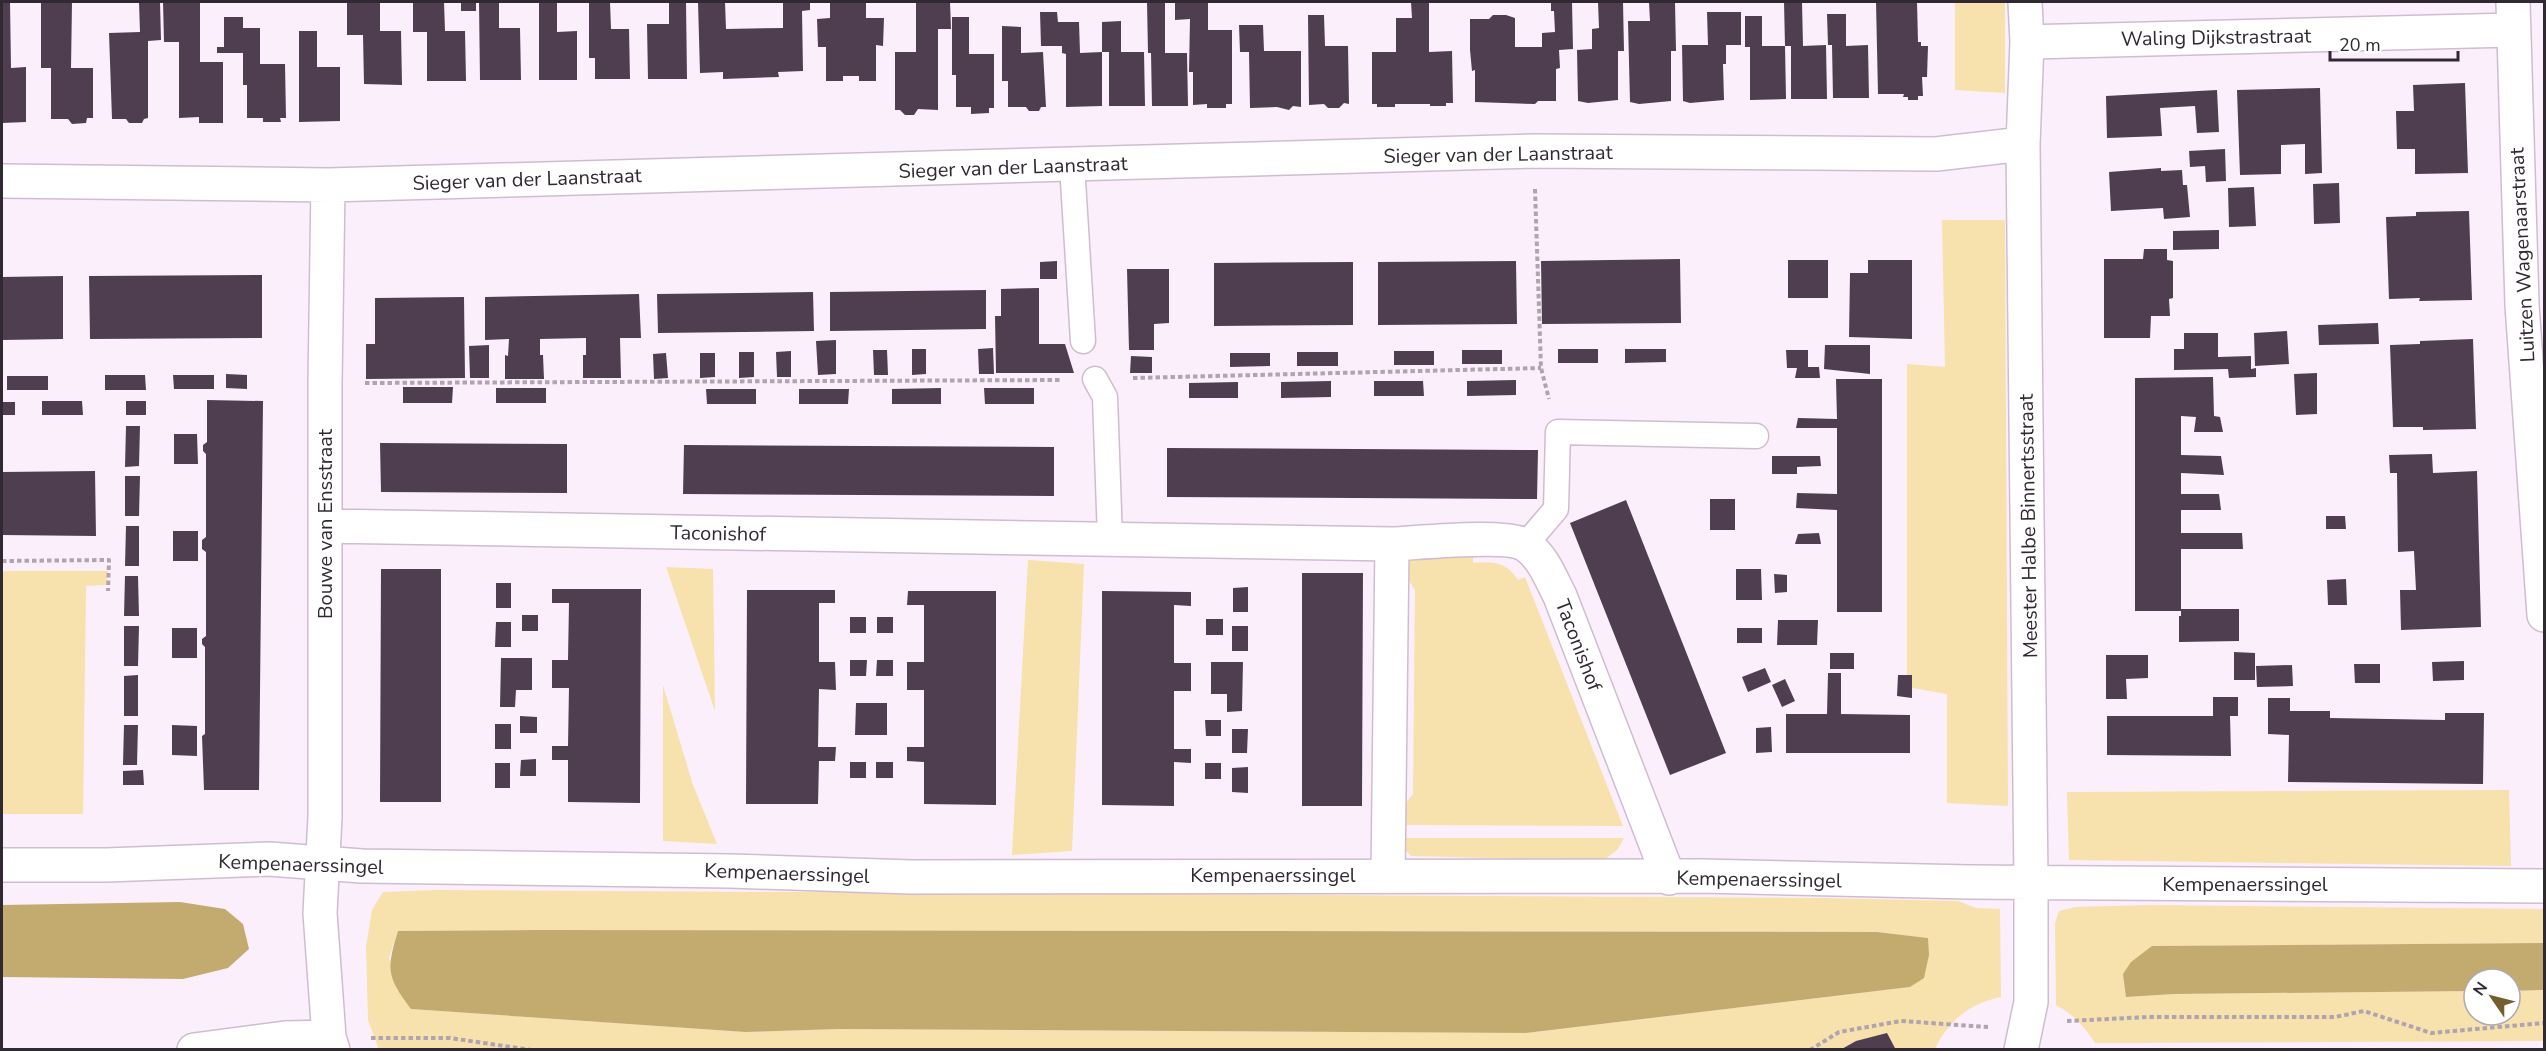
<svg xmlns="http://www.w3.org/2000/svg" width="2546" height="1051" viewBox="0 0 2546 1051" font-family="'Nunito Sans',sans-serif">
<rect width="100%" height="100%" fill="#fceffc"/>
<path fill="#f7e1ac" fill-rule="evenodd" d="M1955 2H2005V93L1955 90Z
M1942 220H2005L2008 806 1947 803V694L1907 687V364L1945 367Z
M1473 552V563C1493 561 1507 562 1518 580L1525 577 1623 826 1401 825V809L1413 794 1415 590 1403 571 1405 562 1411 557Z
M1028 560 1084 564 1072 851 1012 855Z
M666 567 713 569 715 711Z
M2 571H108L106 585 86 586 83 814H2Z
M663 685 693 785 717 844 663 841Z
M2509 790 2511 866 2069 860 2067 792Z
M1403 838H1624L1618 849 1603 861 1411 856 1403 848Z
M437 890 1824 898 1958 901 1976 908 2000 909 2001 997C1970 1003 1948 1021 1935 1049L379 1050 368 1020 366 947 372 910 383 892ZM537 930 1877 932 1928 938 1910 987 1526 1033 839 1029 745 1032 411 1009 389 958 398 931Z
M2149 905 2544 909V943L2152 946 2127 997 2174 994 2474 991V1015H2510V991L2544 990V1041L2095 1043C2084 1026 2073 1014 2056 1005L2055 923 2059 911 2075 907Z"/>
<path fill="#c3ab70" d="M180 902 225 909 243 924 249 949 228 968 183 979 2 977V905Z
M537 930 1877 932 1928 938 1929 955 1924 978 1910 987 1526 1033 839 1029 745 1032 411 1009C387 977 386 970 398 931Z
M2544 943V990L2510 991V979H2474V991L2174 994 2126 997 2123 974 2131 962 2152 946Z"/>
<path fill="#4f3d50" d="M2 2H10L11 68 26 67V122L2 123Z
M41 2H72L71 68H93V118H87L86 123 72 124 68 119H51V68H41Z
M139 2H160L161 40 148 41V118L144 119 142 123H129L126 119H112L109 33 140 32Z
M163 2H200V62H223V123H199V117L179 118V42H164Z
M347 2H380V31H401L402 85 364 84 363 35H347Z
M413 2H444L445 31H465L466 81H427V32H413Z
M461 2H476V11H461Z
M479 2H499V28H520L521 80H480Z
M539 2H557V32L577 31V80H539Z
M589 2H610L611 29H629L630 79H595V58H589Z
M669 2H686L687 79H648L647 24H669Z
M698 2H725L726 29 783 28V2H810V10L802 11 803 71 778 72 779 77 723 79V72L700 73Z
M830 2H866V18H884L883 46 876 45V81H859V76H843V81H826V47H818L817 19 830 18Z
M916 2H950L951 29H938V110L918 109 914 115H905L900 110H895V52H916Z
M1147 2H1165V53H1187L1188 106H1152L1151 53H1148Z
M1175 2H1208V30H1232V104H1226V108H1207V104L1193 105V72H1189L1190 19 1175 20Z
M1411 2H1429V52L1452 51 1453 103H1446V106H1430V104H1395V107H1377V104H1372V52H1396V18H1412Z
M1551 2H1572L1573 49 1559 50 1560 68 1556 69V101H1538L1535 104 1475 102V70L1472 71 1470 50V19H1489L1493 15H1506L1515 18V47H1542V33L1555 32 1554 11H1551Z
M1598 2H1623L1624 51H1618V100L1588 103 1578 101 1577 50 1592 49V29L1599 28Z
M1649 2H1675L1676 51H1671V101L1639 104 1630 102 1628 21H1650Z
M1784 2H1802L1803 46 1826 45 1827 99H1791V46H1785Z
M1876 2H1917L1918 42H1921V46H1928L1927 77H1922L1923 96H1918V100H1908V97H1903L1904 94H1878Z
M1040 12H1057L1058 22H1079L1080 53 1102 52V106L1066 107V54L1062 53V46H1041Z
M1707 12H1741V45H1726V64H1723L1724 100 1690 103 1683 101 1682 45H1708Z
M1827 14H1846V46L1868 45 1869 98H1833L1832 45H1828Z
M1308 15H1324L1325 46H1348L1349 104 1344 103 1339 108H1328L1324 104 1309 105Z
M1745 16H1762V46H1785L1786 99 1750 100V47H1745Z
M224 17H243V28H260V64H285L286 118H280L281 122H263V118H247V85H243V53H217V47H224Z
M952 17H969V54H994V108H989V113L971 114V107H956V75H952Z
M1121 21V52H1144L1145 106H1109V52H1102V22Z
M1239 25H1263L1264 51H1301V107L1293 106 1289 110 1277 107 1250 108 1249 52H1240Z
M1002 26 1021 27V53L1043 52 1046 107H1041L1039 111H1029L1026 107H1008V81H1002Z
M299 31H317V67H340V121L299 122Z
M2465 83 2468 173 2415 174V149H2397L2396 111H2414L2413 85Z
M2320 88 2322 173 2305 174V144L2281 145V174L2240 175 2237 90Z
M2217 90 2219 132 2197 133 2195 106 2160 108 2162 136 2107 138 2106 96Z
M2225 149 2226 181 2206 182 2205 166 2190 167 2189 151Z
M2161 168V171L2182 170 2183 185H2187L2190 217 2164 219 2163 208 2111 211 2109 172Z
M2339 183 2340 223 2314 224 2313 184Z
M2254 187 2256 226 2229 227 2228 188Z
M2469 211 2472 300 2419 301 2420 298 2389 299 2386 217 2416 216V212Z
M2219 230V249L2173 250V231Z
M2144 249H2167V260L2173 261V298L2169 299 2170 316H2151L2150 338H2104V259H2143Z
M1680 259 1681 323 1542 324 1541 261Z
M1788 260H1828V298H1788Z
M1868 260H1912V339L1849 337 1850 273H1868Z
M1057 261V279H1040V262Z
M1516 261 1517 324 1378 325V262Z
M1353 262V325L1214 326V263Z
M1127 269H1169V323L1154 324V350H1129Z
M262 275V338L90 339 89 276Z
M63 276V339L2 340V277Z
M1039 288V344H1065L1074 373H996L995 316H1001V289Z
M986 290V329L830 331V292Z
M813 292 814 331 658 333 657 294Z
M639 294 641 338H620L621 378H583V355H586V338L540 339V355H543L544 379H505V355L508 356 509 339 485 340V297Z
M464 297 465 378 366 379V344H375V298Z
M2378 323 2379 344 2319 345 2318 325Z
M2287 331 2289 364 2255 366 2254 333Z
M2184 333H2218V357L2251 356V369L2256 368V377L2229 378 2228 369 2174 370V349H2184Z
M2473 339 2476 429 2423 430V427H2393L2390 345 2420 344V341Z
M836 340V374L818 375 816 341Z
M489 345V378H470L469 346Z
M1825 345H1870V374L1824 369Z
M993 348 994 374H979L978 349Z
M912 349H926V374L912 375Z
M1558 349H1598V363H1558Z
M1625 349H1666V362L1625 363Z
M873 350H887L888 375H874Z
M1462 350H1502V364H1462Z
M1786 350H1808V367H1819L1820 378H1795L1797 368H1787Z
M791 351V377H777L776 352Z
M1394 351H1434V365H1394Z
M739 352H754V377L739 378Z
M1297 352H1338V366H1297Z
M666 353 668 378 654 379 653 354Z
M700 353H715V377L700 378Z
M1230 353H1270V366L1230 367Z
M1131 356 1152 357V373H1130Z
M2317 373V414L2296 415 2294 374Z
M226 374 247 375V389L226 388Z
M105 375H145L146 390H105Z
M173 375H214V389H174Z
M7 376H48V390H7Z
M2213 377 2214 416 2220 417 2223 432H2194L2196 417 2181 416V455L2221 456 2224 475 2181 473V494H2219L2221 510H2181V533H2242L2243 549H2181V609H2239V641L2179 642V616H2181V611H2135V378Z
M1836 379H1882V612H1837V510L1796 508 1797 493 1837 494V428H1796L1798 418 1837 419Z
M1516 380V395L1467 396V381Z
M1331 381V397L1281 398V382Z
M1374 381H1423L1424 396H1374Z
M1238 382V398H1189V383Z
M403 387H453L452 403H403Z
M496 388H546V403H496Z
M941 388V404H892V389Z
M984 388H1034V404H985Z
M706 389H756V404H707Z
M799 389H849L848 404H799Z
M207 400 263 401 259 790H204L202 736 205 734V647L202 644V639L206 636V552L202 549V540L206 537V454L203 451V445L207 442Z
M42 401H82L83 415H42Z
M126 401H146V415H126Z
M2 402H15V415H2Z
M126 426H140L139 466 125 467Z
M174 434H197L198 464H174Z
M380 443 567 444V493L381 492Z
M684 445 1054 447V496L683 494Z
M1167 448 1538 450 1537 499 1167 497Z
M2432 454 2433 473 2477 471 2481 627 2401 630 2400 590H2416L2414 551 2398 552 2397 473H2390L2389 455Z
M1772 456H1820L1821 466 1797 467V474H1772Z
M95 471 96 536 2 535V472Z
M125 476H140L139 516H125Z
M1710 499H1735V530H1710Z
M1626 500 1726 753 1670 775 1570 523Z
M2326 516H2345L2346 529H2326Z
M126 526H139V566H125Z
M173 531H198V561H173Z
M1819 533 1821 544H1795L1798 534Z
M381 569H441V802H380Z
M1736 569H1761L1762 600H1736Z
M1302 573H1363L1362 806H1302Z
M1774 574 1787 575V592L1775 593Z
M125 576H138L139 616H124Z
M2346 579 2347 605H2328L2327 580Z
M496 583H511V608H496Z
M1248 587V612H1233V588Z
M552 589H641L640 803 568 802V760H552V746H568L569 688H552V660H568L569 603H552Z
M747 590H835V603H819V662H835L836 690 819 689 818 747H836L835 761H819L818 804H746Z
M908 591H996V805L924 804V762L907 761V747H924V690H907V662H924V605H907Z
M1102 591 1191 592V606L1174 605V663H1191V691H1174V749H1191V763L1174 762V806L1102 805Z
M522 615H538V631H522Z
M850 617H866V633H850Z
M877 617H893V633H877Z
M1206 619H1223V635H1206Z
M1778 620H1818L1817 645H1777Z
M496 622H511V647H495Z
M124 626H139L138 666H124Z
M1232 626H1248V651H1232Z
M172 628H197V658H172Z
M1737 628H1762V643H1737Z
M2234 652 2255 653V680H2234Z
M1830 653H1854V669H1830Z
M2106 655H2148V678L2126 679 2127 699H2106Z
M501 658H532V690H516L515 707H500Z
M850 660H867L866 676H850Z
M877 660H893V676H876Z
M2464 661V680L2433 681 2432 662Z
M1211 662H1243L1242 711 1227 712V694H1211Z
M2354 664H2380V683H2355Z
M2292 665 2293 686 2257 687 2256 666Z
M1765 668 1771 682 1748 692 1742 677Z
M1828 673H1841V714L1910 715V753H1786V714H1827Z
M138 675V716H124V676Z
M1898 675H1912V698L1897 696Z
M1785 679 1795 701 1782 707 1772 685Z
M2213 697H2238V716H2230L2231 756 2107 755V716H2213Z
M2268 698H2290V711H2330V718L2445 720V713H2484L2483 784 2288 782 2289 735 2268 734Z
M856 703H887V735H855Z
M520 716 537 717V733H520Z
M1205 720H1221V736H1206Z
M495 724H511V749H495Z
M124 725H138L137 765H123Z
M172 725 197 726V756L172 755Z
M1771 727 1772 752 1756 753V728Z
M1232 729H1248L1247 753H1232Z
M536 759V776H520L521 760Z
M850 762H866V778H850Z
M876 762H893V778H876Z
M495 763H510V788H495Z
M1205 763H1221V779H1205Z
M1248 767V793L1232 792V768Z
M143 770 144 785H123V771Z
M1887 1033 1896 1050H1840L1856 1041Z"/>
<g fill="none" stroke-linecap="round" stroke-linejoin="round">
<defs>
<path id="service" d="M1072 165 1083 341
M1095 379 1105 397 1110 539
M1526 544 1556 509 1558 432 1756 436"/>
<path id="minor" d="M2513 2 2522 305 2544 615
M2027 42 2513 30
M2 181 328 185 1534 151 1936 154 2023 144
M328 185 325 384V817L320 913 329 1037 333 1050
M325 526 1392 544C1417 543 1510 533 1527 546 1543 557 1551 579 1560 596L1669 878
M2 865H106L269 859 362 866 730 871 911 877 1701 876 1970 882 2544 886
M1388 875 1392 544
M194 1050 285 1038 329 1037
M2021 1050 2031 1002V883L2023 144 2027 42 2025 2"/>
</defs>
<use href="#service" stroke="#d0bcd1" stroke-width="27"/>
<use href="#minor" stroke="#d0bcd1" stroke-width="36"/>
<path stroke="#afa4af" stroke-width="4" stroke-dasharray="4.5 3" stroke-linecap="butt" d="M1535 189 1541 368 1549 399
M1133 378 1541 368
M365 383 1062 380
M2 561 109 560 108 591
M2067 1021 2149 1017H2335L2364 1011 2431 1033 2544 1023
M371 1038H450L531 1050
M1810 1050 1839 1032 1901 1021 1988 1027"/>
<use href="#service" stroke="#fff" stroke-width="24"/>
<use href="#minor" stroke="#fff" stroke-width="33"/>
</g>
<g text-anchor="middle" stroke-width="6" stroke-linejoin="round" paint-order="stroke">
<g font-size="20" fill="#312932" stroke="#fff">
<text transform="translate(2216 37) rotate(-1)" y="7">Waling Dijkstrastraat</text>
<text transform="translate(1498 154) rotate(-1)" y="7">Sieger van der Laanstraat</text>
<text transform="translate(1013 167) rotate(-2)" y="7">Sieger van der Laanstraat</text>
<text transform="translate(527 179) rotate(-2)" y="7">Sieger van der Laanstraat</text>
<text transform="translate(2522 255) rotate(-93)" y="7">Luitzen Wagenaarstraat</text>
<text transform="translate(325 524) rotate(-90)" y="7">Bouwe van Ensstraat</text>
<text transform="translate(2028 526) rotate(-91)" y="7">Meester Halbe Binnertsstraat</text>
<text transform="translate(718 533) rotate(1)" y="7">Taconishof</text>
<text transform="translate(1579 645) rotate(69)" y="7">Taconishof</text>
<text transform="translate(301 864) rotate(2)" y="7">Kempenaerssingel</text>
<text transform="translate(787 873) rotate(2)" y="7">Kempenaerssingel</text>
<text x="1273" y="882">Kempenaerssingel</text>
<text transform="translate(1759 879) rotate(1)" y="7">Kempenaerssingel</text>
<text x="2245" y="891">Kempenaerssingel</text>
</g>
</g>
<rect width="2546" height="1051" fill="none" stroke="#312932" stroke-width="6"/>
<g transform="translate(2492 997) rotate(305)"><circle r="28" fill="#ffffff" stroke="#ada9ad" stroke-width="1.5"/>
<path d="M0-4.5L10 22L0 15L-10 22Z" fill="#735f2e"/>
<text y="-9" font-size="16" font-weight="bold" text-anchor="middle" fill="#312932">N</text>
</g>
<path d="M2330 51v9h128v-9" fill="none" stroke="#312932" stroke-width="3"/>
<text x="2339" y="51" font-size="18" fill="#312932" stroke="#ffffff" stroke-width="4.5" paint-order="stroke">20 m</text>
</svg>
